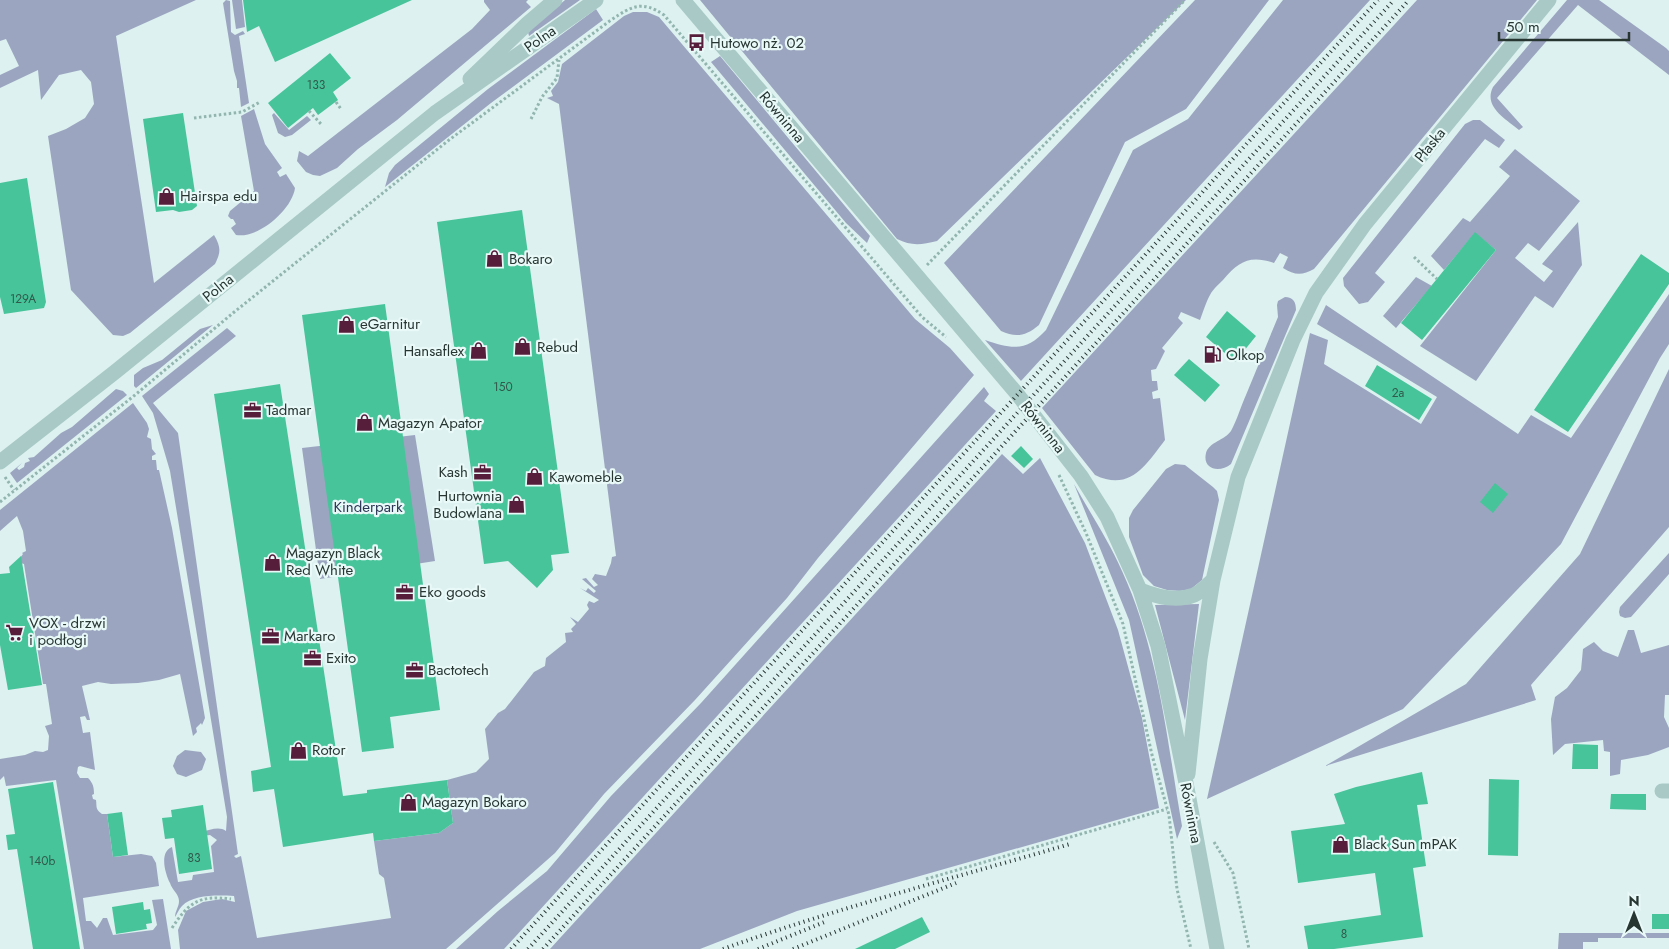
<svg xmlns="http://www.w3.org/2000/svg" width="1669" height="949" viewBox="0 0 1669 949" font-family="Jost,sans-serif">
<rect width="100%" height="100%" fill="#dcf1f0"/>
<path fill="#9ca5c0" d="M0 0H196L116 36 154 283 214 235C221 247 221 252 215 264L130 333 123 336 113 335 71 290 48 136 66 129 85 118 94 104 91 82 81 70 59 75 41 100 38 70 0 88V75L19 66 6 39 0 41Z
M226 0 230 1 231 32 235 35 243 31 245 34 239 36 249 103 241 107 239 88H237V81L234 71 223 3Z
M232 0H242L245 27 236 29Z
M484 0H528L526 2 531 7 397 120 358 149 337 168 320 176 313 175 306 172 297 161 299 151 308 156 472 29 490 10 484 2Z
M565 0H580L529 36 528 32Z
M700 0H1186L937 241C921 245 911 246 897 239Z
M1195 0H1269L1186 109 1125 142 1039 325C1026 336 1016 338 1001 331L944 263Z
M1283 0H1370L1021 381 985 340C1012 349 1026 352 1046 330L1133 150 1188 119Z
M1417 0H1537L1314 269C1302 276 1294 275 1283 268L1288 257 1280 253 1274 263C1250 255 1239 261 1223 280 1219 284 1213 289 1210 295 1206 302 1203 312 1200 320L1181 312 1178 318 1183 323 1162 348 1165 351 1156 369 1151 370 1152 381H1157L1158 390 1152 392 1153 399 1160 398 1165 440C1146 465 1130 492 1095 475L1042 408Z
M1567 0H1599L1666 48 1669 51V75L1578 5 1497 98 1523 127 1519 130C1506 119 1483 107 1493 87Z
M596 9 603 20 491 103 385 187 389 173 395 165 488 89Z
M633 12H647L659 17 915 319 950 348 974 375 818 558 787 598 695 700 604 794 555 853 446 949H180L178 930 186 911 203 902 222 899 235 902 234 896C219 895 193 894 182 906 179 909 177 914 175 917 175 911 179 907 179 901 179 894 172 890 170 883 165 873 159 852 172 847L178 882 192 880 193 875 214 872 211 846 217 840 210 835 202 836V832C210 830 219 826 226 831L227 817 170 471 153 413 142 396 227 328 236 336 153 403 178 433 238 854 234 856 236 858 241 856 257 938 391 918 384 878 379 874 374 841 439 833 453 823 447 780 476 772 489 759 485 729 498 713 505 709 534 672 545 666 546 658 566 642 565 633 573 632 571 629 576 624 570 617 578 622 589 609 587 605 589 601 594 603 599 600 580 588 586 591 588 588 594 593 596 591 582 579 586 578 594 587 598 585 592 579 595 574 606 576 611 563 612 557 616 556 559 104 547 98 553 96 551 91 558 82 562 64 624 16Z
M720 56 870 236 867 243 846 223 711 62Z
M254 109 265 144 282 168 277 172 280 177 286 174 295 188C292 210 258 239 236 235L231 228 236 224 233 219H231L228 216 230 211 254 191 241 116Z
M274 113 289 130 307 116 311 120 292 135 285 137 278 133 272 115Z
M1473 120H1480L1505 140 1499 148 1485 139 1375 273 1385 282 1368 302 1359 304 1344 286 1343 278 1465 124Z
M1515 149 1580 201 1539 251 1528 243 1515 258 1544 282 1553 271 1542 264 1578 222 1582 265 1553 308 1535 296 1476 381 1420 346 1496 250 1475 233 1444 270 1431 256 1463 218 1470 222 1510 176 1499 167Z
M1416 277 1432 286 1396 328 1383 316Z
M1669 294V344L1660 358 1561 544 1403 709 1207 799 1310 333 1328 340 1324 364 1421 424 1437 397 1317 324 1326 305 1518 434 1531 415 1571 438Z
M1285 297C1293 297 1296 302 1296 310L1231 464C1220 473 1202 470 1206 453 1209 442 1225 440 1231 431 1237 420 1241 406 1246 395 1257 369 1267 343 1278 317L1277 305 1278 301Z
M213 325 136 388 134 386V375L143 368 162 360 200 329Z
M1669 369V527L1531 685 1536 700 1325 766 1466 684 1580 554Z
M984 387 989 394 984 401 996 411 504 949H456L498 911 547 871 611 796 701 703Z
M116 389 123 391 127 395 17 483 10 473 22 463 17 468 19 470 24 467 25 463 30 461 28 458 34 457 61 433 72 427Z
M133 403 147 423 149 429 147 437 151 439 152 449 156 454 152 456V460H156L157 470H159L172 528 205 718 202 725 201 723 196 728 197 732 193 736 180 674 159 680 138 683 111 684 98 682 82 686 90 720H87L85 716 80 717 83 733 90 732 95 770 80 766 78 767 77 773 80 778H88C93 783 94 787 94 794L92 795 93 799 96 800C97 807 95 809 102 814H107L113 857 141 854 152 856 156 863 159 886 83 898 86 921H91L97 928 103 918H107L113 935 153 930 157 925 152 900 163 899 171 949H84L56 780 6 786 4 776 0 780V759L25 755 35 751 43 752 48 750 49 736 45 726 52 724 46 684H43L24 564 21 563 20 558 23 554 22 553 26 551 23 531 17 516 0 531V510Z
M415 435 435 561 320 579 302 448Z
M1002 454 1023 474 1040 458 1085 543 1118 630 1142 718 1159 808 797 911 700 949H550Z
M1175 464 1185 465 1213 487 1217 491 1219 500 1202 580 1191 589 1180 591 1167 590 1154 586 1143 575 1129 537V518L1133 510 1166 469Z
M1074 484C1090 513 1109 541 1122 571 1159 651 1167 741 1182 826L1177 839 1129 620Z
M1669 553V574L1631 617 1625 618 1620 616 1619 612 1620 607Z
M1199 604 1185 720 1155 605Z
M1628 630H1634L1641 653 1669 645V695H1665L1664 717 1669 728V747L1648 755 1621 760 1620 774 1610 776V752L1604 751 1603 740 1565 744 1553 755 1551 719 1555 697 1567 688 1581 670 1583 649 1594 642 1603 651 1618 657Z
M185 750 201 752 206 759 202 770 186 777 177 774 173 766 177 756Z
M1559 933H1669V938H1598V942H1583V949H1558Z"/>
<path fill="#48c49a" d="M243 0H412L275 62 259 26 247 32Z
M330 53 351 78 333 92 338 100 318 115 313 108 288 128 268 103Z
M183 113 197 206 192 210 179 212 173 210 156 212 143 119Z
M27 178 46 302 44 308 4 314 0 297V183Z
M522 210 569 553 551 555 553 570 537 588 508 561 484 564 437 222Z
M1475 232 1496 250 1422 340 1401 323Z
M1641 254 1669 273V284L1568 432 1534 410Z
M385 304 440 710 390 717 394 748 362 752 302 315Z
M1227 311 1256 336 1235 362 1206 337Z
M1189 359 1220 385 1205 402 1174 375Z
M1377 365 1432 399 1419 420 1365 386Z
M280 384 343 796 367 793V790L447 780 453 823 439 833 374 841 373 833 283 847 274 789 253 792 251 771 271 767 214 394Z
M1021 446 1033 459 1024 468 1011 456Z
M1495 483 1508 494 1493 513 1480 502Z
M21 556 42 685 8 690 0 645V574L10 573 9 567Z
M1573 744 1598 745V769H1572Z
M1422 772 1428 804 1417 805 1426 866 1413 868 1423 937 1334 949H1308L1304 926 1381 915 1375 873 1298 883 1291 831 1345 824 1334 794 1356 787Z
M1489 779 1519 780 1518 856 1488 855Z
M53 782 68 873 80 949H33L17 849 8 850 6 835 15 834 8 789Z
M1611 794H1646V810L1610 809Z
M203 805 212 869 179 874 174 838 165 839 162 818 172 817 171 810Z
M122 812 128 855 113 857 107 814Z
M143 902 144 910 150 909 152 923 146 924 147 929 116 934 112 907Z
M1652 914H1669V929H1652Z
M922 917 930 932 895 949H855Z"/>
<g fill="none" stroke-linecap="round" stroke-linejoin="round">
<path stroke="#92b5b0" stroke-width="3" stroke-dasharray="2.5 2.5" stroke-linecap="butt" d="M336 102 341 109
M309 111 321 124
M194 118 242 112 260 102
M531 119 542 97 557 78 559 60
M1414 257 1437 279
M927 265 1185 0
M1059 475 1086 533 1123 624 1152 755 1169 815 1177 889 1191 949
M5 477 14 490
M0 502 135 395 233 313 449 140 611 20C632 6 642 0 664 15L922 317 946 337
M1214 842 1233 873 1249 949
M926 879 1167 809
M172 928C189 902 199 895 231 899"/>
<path stroke="#a8c9c5" stroke-width="15" d="M683 0 1018 395 1081 476 1107 517 1140 590 1158 646 1187 788 1217 949
M470 79 527 24 555 0
M0 462 115 372 435 113 596 0
M1140 590C1157 597 1176 602 1194 595 1201 592 1207 585 1213 580
M1188 774 1200 659 1213 580 1238 477 1293 340 1316 293 1365 224 1549 0
M1662 791H1669"/>
<path stroke="#283632" stroke-width="4" stroke-dasharray="1 4" stroke-linecap="butt" d="M511 949 1378 0
M528 949 1394 0
M543 949 1409 0
M723 949C837 908 954 878 1070 844
M758 949 827 921
M793 949 956 883"/>
</g>
<defs>
<symbol id="bus-bare" viewBox="-9 -9 18 18"><path d="M-5-6H5V4H4V6H2V4H-2V6H-4V4H-5ZM-3.5-4V0h7V-4ZM-3.5 1.2v1.5H-2V1.2ZM2 1.2v1.5H3.5V1.2Z" fill="#571e3b" stroke="#e8f9f8" stroke-width="2.5" paint-order="stroke"/></symbol>
<symbol id="shop-bare" viewBox="-9 -9 18 18"><path d="M-5-2.5h2.3a2.7 3.5 0 0 1 5.4 0H5L5.5 6h-11ZM-1.5-2.5h3a1.5 2.3 0 0 0-3 0Z" fill="#571e3b" stroke="#e8f9f8" stroke-width="2.5" paint-order="stroke"/></symbol>
<symbol id="fuel-bare" viewBox="-9 -9 18 18"><path d="M-5.5-6h7V0h2V4h1.3V-2.5L3-4.5l.8-.8L6-3V5H2.5V1h-1V6h-7ZM-4.2-4.7v3.2H.2V-4.7Z" fill="#571e3b" stroke="#e8f9f8" stroke-width="2.5" paint-order="stroke"/></symbol>
<symbol id="office-bare" viewBox="-9 -9 18 18"><path d="M-6-3h4V-5.5h4V-3h4V5H-6ZM-1-4.5V-3h2v-1.5ZM-6 0V1H6V0Z" fill="#571e3b" stroke="#e8f9f8" stroke-width="2.5" paint-order="stroke"/></symbol>
<symbol id="supermarket-bare" viewBox="-9 -9 18 18"><path d="M-6-5.5h2.5l.6 2H6L4.5 2H-2.5L-4.4-4H-6ZM-1.5 3.2a1.3 1.3 0 1 0 .1 0ZM3 3.2a1.3 1.3 0 1 0 .1 0Z" fill="#571e3b" stroke="#e8f9f8" stroke-width="2.5" paint-order="stroke"/></symbol>
</defs>
<g fill-rule="evenodd">
<use href="#bus-bare" x="684" y="30" width="25" height="25"/>
<use href="#shop-bare" x="154" y="184" width="25" height="25"/>
<use href="#shop-bare" x="482" y="246" width="25" height="25"/>
<use href="#shop-bare" x="334" y="312" width="25" height="25"/>
<use href="#shop-bare" x="510" y="334" width="25" height="25"/>
<use href="#shop-bare" x="466" y="338" width="25" height="25"/>
<use href="#fuel-bare" x="1200" y="342" width="25" height="25"/>
<use href="#office-bare" x="240" y="398" width="25" height="25"/>
<use href="#shop-bare" x="352" y="410" width="25" height="25"/>
<use href="#office-bare" x="470" y="460" width="25" height="25"/>
<use href="#shop-bare" x="522" y="464" width="25" height="25"/>
<use href="#shop-bare" x="504" y="492" width="25" height="25"/>
<use href="#shop-bare" x="260" y="550" width="25" height="25"/>
<use href="#office-bare" x="392" y="580" width="25" height="25"/>
<use href="#supermarket-bare" x="2" y="620" width="25" height="25"/>
<use href="#office-bare" x="258" y="624" width="25" height="25"/>
<use href="#office-bare" x="300" y="646" width="25" height="25"/>
<use href="#office-bare" x="402" y="658" width="25" height="25"/>
<use href="#shop-bare" x="286" y="738" width="25" height="25"/>
<use href="#shop-bare" x="396" y="790" width="25" height="25"/>
<use href="#shop-bare" x="1328" y="832" width="25" height="25"/>
</g>
<g text-anchor="middle" stroke-width="4.5" stroke-linejoin="round" paint-order="stroke">
<g font-size="12" fill="#305a4c">
<text x="316" y="89">133</text>
<text x="23" y="303">129A</text>
<text x="503" y="391">150</text>
<text x="1398" y="397">2a</text>
<text x="194" y="862">83</text>
<text x="42" y="865">140b</text>
<text x="1344" y="938">8</text>
</g>
<g font-size="15" fill="#283632" stroke="#e8f9f8">
<text transform="translate(540 39) rotate(-35)" y="5">Polna</text>
<text transform="translate(782 117) rotate(50)" y="5">Równinna</text>
<text transform="translate(1430 145) rotate(-51)" y="5">Płaska</text>
<text transform="translate(218 288) rotate(-39)" y="5">Polna</text>
<text transform="translate(1043 427) rotate(52)" y="5">Równinna</text>
<text transform="translate(1191 813) rotate(79)" y="5">Równinna</text>
</g>
<g font-size="15" fill="#283632" stroke="#e8f9f8" text-anchor="start">
<text x="710" y="48">Hutowo nż. 02</text>
<text x="180" y="201">Hairspa edu</text>
<text x="509" y="264">Bokaro</text>
<text x="360" y="329">eGarnitur</text>
<text x="537" y="352">Rebud</text>
<text x="464" y="356" text-anchor="end">Hansaflex</text>
<text x="1226" y="360">Olkop</text>
<text x="266" y="415">Tadmar</text>
<text x="378" y="428">Magazyn Apator</text>
<text x="468" y="477" text-anchor="end">Kash</text>
<text x="549" y="482">Kawomeble</text>
<text x="502" y="501" text-anchor="end">Hurtownia<tspan x="502" dy="17">Budowlana</tspan></text>
<text x="286" y="558">Magazyn Black<tspan x="286" dy="17">Red White</tspan></text>
<text x="419" y="597">Eko goods</text>
<text x="29" y="628">VOX - drzwi<tspan x="29" dy="17">i podłogi</tspan></text>
<text x="284" y="641">Markaro</text>
<text x="326" y="663">Exito</text>
<text x="428" y="675">Bactotech</text>
<text x="312" y="755">Rotor</text>
<text x="422" y="807">Magazyn Bokaro</text>
<text x="1354" y="849">Black Sun mPAK</text>
</g>
<g font-size="15" fill="#2c3554" stroke="#e8f9f8">
<text x="368" y="512">Kinderpark</text>
</g>
</g>
<g transform="translate(1634 914)" stroke="#e8f9f8" stroke-width="4" paint-order="stroke">
<path d="M0-4L9 19L0 12L-9 19Z" fill="#283632"/>
<text y="-8" font-size="14" font-weight="bold" text-anchor="middle" fill="#283632">N</text>
</g>
<path d="M1499 32v8h130v-8" fill="none" stroke="#283632" stroke-width="2.5"/>
<text x="1506" y="32" font-size="15" fill="#283632" stroke="#e8f9f8" stroke-width="4" paint-order="stroke">50 m</text>
</svg>
